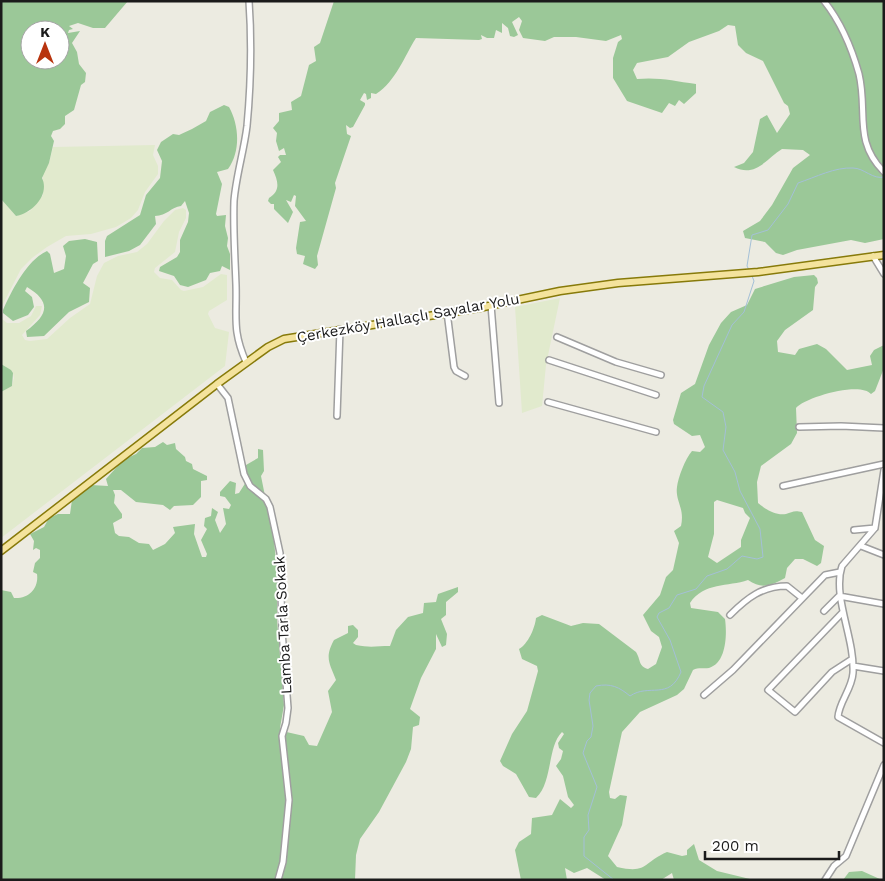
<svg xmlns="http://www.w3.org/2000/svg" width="885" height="881" viewBox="0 0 885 881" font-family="'Work Sans',sans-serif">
<rect width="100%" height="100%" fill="#ecebe1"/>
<path fill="#e1eacd" d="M155 145 153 155 158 166V174L145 192 138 210 131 218 116 227 91 234 66 236 47 247 32 258 21 269 1 308V199L16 216 30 211 43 195V173L49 163 53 147Z
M183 208 186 210V218L179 232 175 252 155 268 154 272 160 278 172 280 181 290 184 291 203 287 221 274 227 275V300L209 311 208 314 215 328 229 332 225 366 1 538V392L12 386 14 378 13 373 1 364V318L7 323H19L31 316 36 306H42L40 315 22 335 25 340 30 341 47 339 70 318 90 304 97 276 104 263 118 256 137 252 147 244 164 221 175 210Z
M560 298 546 365 542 406 522 413 515 307Z"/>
<path fill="#9bc898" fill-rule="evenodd" d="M1 1H128L105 28H93L78 23 69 26 73 29 69 30 68 33 80 31 72 43 77 52 79 64 86 73 85 82 81 85 74 110 65 116V124L60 129 53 131 51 136 54 141 49 163 42 178C50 195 32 213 16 216L1 199ZM30 30H60V60H30Z
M334 1H884V239L865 243 851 240 797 250 783 255 776 253 765 242 745 238 743 231 760 221 772 205 793 168 810 155 803 150 782 149C767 158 756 178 734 167L744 163 753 152 760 119 767 115 777 133 790 114 788 106 784 103 763 61 746 53 738 45 735 26 728 25 719 31 689 42 668 57 637 63 633 70 637 79C659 77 674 81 696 84V93L684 104 679 100 675 106 669 103 662 113 627 101 613 78V58L618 42 622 39 621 35 606 41 576 37H554L545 41 523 38 519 30 522 21 519 17 512 22 518 35 514 37 510 36 508 28 502 23V33L496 30 494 38H487L481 35 482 39 479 40 416 38C404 57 396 81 376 94L371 93V98L367 100 366 94 364 93 360 100 365 103V105L353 127 350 128 346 125 347 134 351 136 335 183 336 188 317 256 318 265 315 269 303 264 305 256 297 254 296 248 300 222 306 221 295 206 296 196 294 195 291 202 286 200 293 212 288 223 274 209V204H271L268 201 269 198C281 191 278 181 273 170L281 162 278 157 280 155H286L284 148 279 151 276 141 277 133 273 128 279 121V113L292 110 291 102 301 96 309 65 316 61 314 47 320 43Z
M224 105 229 107C239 125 241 151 228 169L217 172 222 184 216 214 217 216 226 215 225 226 228 238 227 246 230 254V270L222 266 220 271 210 273 206 280 188 287 180 285 174 276 159 271 160 267 177 257 180 252V240L188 222 189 213 185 201 181 206C171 207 167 216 155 216L156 224 140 245 129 251 105 257V241L107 236 140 215 146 195 160 178 162 161 157 150 161 142 173 134 179 135 192 129 206 121 210 112Z
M85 239 97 242 98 261 93 264 83 283 90 288 89 302 69 312 44 336 27 337 26 331C48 315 52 302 27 287L25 291 32 297 34 307 28 315 13 321 3 313V310C12 290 27 260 47 251L50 254 54 273 64 269 66 256 63 246 69 241Z
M814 275 817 278 818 283 815 287 813 310 785 330 777 341 778 352 795 355 799 349 817 344 826 349 847 370 872 365 870 356 874 350 884 345V368L875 391 871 394C861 381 805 397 796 408L797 433 791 444 761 466 757 482 758 503C765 509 776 516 786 514 792 512 794 510 802 512L815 540 824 546 821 563 817 566 803 559H795L787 568 785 578C772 585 762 590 748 580 728 587 704 582 690 603L691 608 718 612 725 619C727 633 727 663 709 668 703 669 699 667 693 670L684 689 677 695 640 712 622 732 609 792 610 798 615 799 620 795 627 796 622 825 608 856 617 867C648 874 642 863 667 852L682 856 687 855V850L694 844 699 860 717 871 754 880H674L672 873 661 880H606L587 868 574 873 565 868 567 880H521L515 850 519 842 531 834 532 818 552 815 560 799 571 808 574 805 568 797 563 776 556 766 561 759 563 751 559 748 558 743 564 734 562 732C547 747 553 782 536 798L529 797 516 774 503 766 500 761 512 734 527 711 538 671 537 666 522 659 519 649C528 644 535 628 536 618L542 615 571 626 583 623 599 624 636 652C641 660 638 666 648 669L656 664 662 647 659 637 651 631 643 615 660 595 666 577 673 570 679 543 674 531 681 526C685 508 675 501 677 487 678 478 685 459 692 451L700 452 705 447 700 435 692 436 674 424 673 420 681 393 695 384 709 345 721 323 731 312 747 305 755 289 794 277ZM717 500 743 508 745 513 750 518 741 540V547L717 563 708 557 714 534V502Z
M1 364 11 370 13 373 12 386 1 392Z
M163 442 167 445 175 443 176 449 185 457 186 461 192 464 193 469 207 476V480L201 481V497L193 505 174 506 170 510 163 505 136 502 121 490H113L115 495 114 503 122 514V518L113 523 115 533 119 536 129 537 139 543 149 544 153 550 165 544 175 533 173 527 195 524 194 534 202 557H206L207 554 201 540 207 529 204 526 205 518 211 516 212 508 218 512 215 520 220 533 226 524 223 508 229 509 231 505 225 497 220 496V492L230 481 236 483 235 494 239 493 246 482V465L258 458V449L263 450 264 471 261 476 274 541 277 571V620L284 705 280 728 282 731 304 736 309 745 317 746 332 712 328 691 336 680C330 664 324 658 334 640L348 633V626L353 625 358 630V637L353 643 356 645C370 648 377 646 390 646L396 630 408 617 423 613 424 603 436 602 438 594 458 587V592L446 602V615L441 619 447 634 446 645 442 647 436 634V649L421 678 410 709 420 717 419 725 413 727 411 749 406 762 379 812 360 839 356 855 355 880H1V590L11 592 14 598C29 599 39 588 37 574L33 572 35 563 40 558V550L36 548 33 550 34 541 30 534 44 527 49 518 58 514H70L72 500 91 485 108 486 106 479 123 460 136 454 142 448 155 447Z
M862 871 882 880H843L849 872Z"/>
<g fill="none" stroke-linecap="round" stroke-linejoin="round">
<path stroke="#a4c0d7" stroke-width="1" d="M749 270 747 266 752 235 768 230 788 204 798 183C816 177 835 167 853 168 864 168 873 180 884 177
M614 880 584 856V837L589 830 588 815 597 787 583 753 587 741 591 737 593 726 589 700 590 693 596 686C611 683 619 687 630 696 649 683 669 701 681 672L670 640 657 617 659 613 669 608 677 595 696 589 707 576 727 569 742 556 757 559 763 557 760 529 740 491 735 472 723 450 726 427 723 412 702 397 704 386 732 325 744 312 754 281 752 276"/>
<defs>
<path id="minor" d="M824 1C840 21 852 49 859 74 868 112 853 141 884 172
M873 256 884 274
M491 305 499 403
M447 312 454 367 456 371 465 376
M557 337 616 362 661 375
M549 360 656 395
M246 362C232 330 237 318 236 285 235 257 233 229 234 201 236 176 244 151 247 126 251 83 252 44 249 1
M217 384 228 398 244 474 250 486 266 499 270 507 280 553 282 631 288 708 286 723 282 736 289 800 283 862 278 880
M548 402 656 432
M337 416 340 329
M799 427 841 426 884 428
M884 470 875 528 842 566C832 597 855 638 853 673 852 689 839 702 838 717L884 743
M783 486 884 464
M854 530 875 528
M861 546 884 555
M824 611 839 596 884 604
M843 612 768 690 795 712 832 672 852 659
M730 615C747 598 762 586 787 586L802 598
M853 666 884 671
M704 695 733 670 825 575 840 572
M825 880 834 866 846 856 884 765"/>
<path id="major" d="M1 551 217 384 268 347 284 339 479 308 560 291 618 283 758 272 884 255"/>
</defs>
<use href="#minor" stroke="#9f9f9f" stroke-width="8"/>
<use href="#major" stroke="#877a0a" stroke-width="9"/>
<use href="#minor" stroke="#fff" stroke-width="5"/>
<use href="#major" stroke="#f4e39d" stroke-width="6"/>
</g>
<g text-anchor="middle" stroke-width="4" stroke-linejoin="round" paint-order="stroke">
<g font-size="15" fill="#1b1b1b" stroke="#fff">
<text transform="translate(408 318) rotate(-10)" y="5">Çerkezköy Hallaçlı Sayalar Yolu</text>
<text transform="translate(283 625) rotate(-93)" y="5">Lamba Tarla Sokak</text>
</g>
</g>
<rect width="885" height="881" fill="none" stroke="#1b1b1b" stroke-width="5"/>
<g transform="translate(45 45)"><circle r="24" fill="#ffffff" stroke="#a4a4a4"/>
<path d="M0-4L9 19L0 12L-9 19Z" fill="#b8340e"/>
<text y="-8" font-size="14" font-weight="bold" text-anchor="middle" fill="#1b1b1b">K</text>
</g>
<path d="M705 851v8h134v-8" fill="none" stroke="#1b1b1b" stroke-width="2.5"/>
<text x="712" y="851" font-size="15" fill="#1b1b1b" stroke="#ffffff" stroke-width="4" paint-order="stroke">200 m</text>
</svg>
